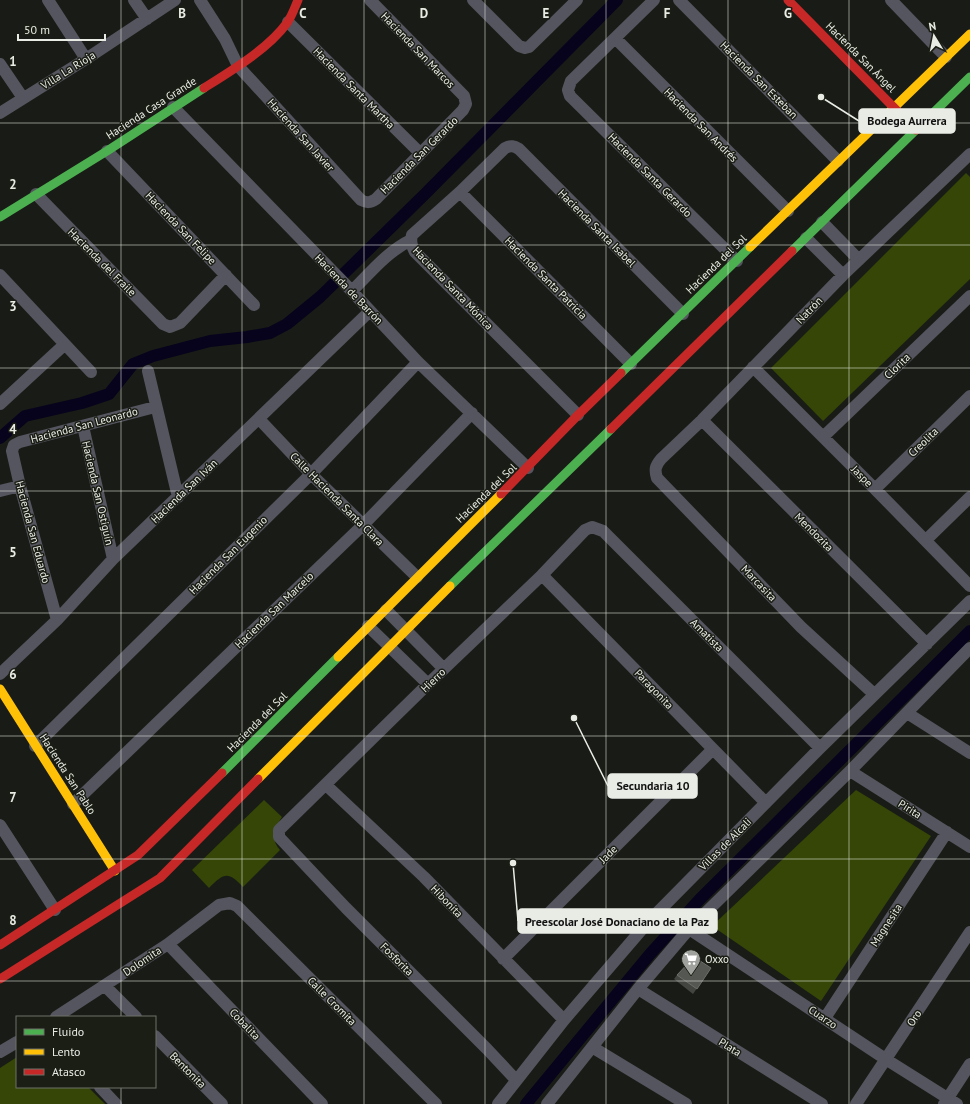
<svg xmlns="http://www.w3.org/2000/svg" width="970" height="1104" viewBox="0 0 970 1104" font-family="'PT Sans',sans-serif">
<rect width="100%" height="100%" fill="#191c16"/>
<path fill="#354606" d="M966 173 970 177V279L823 421 771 368Z
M856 790 931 836 821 1001 712 926Z
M264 800 282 817C275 827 270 840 280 850L243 887C228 871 224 873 209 888L192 870Z
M17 1057V1087H88L105 1104H0V1068Z"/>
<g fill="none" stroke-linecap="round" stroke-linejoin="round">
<path stroke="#07031c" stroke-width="12" d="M0 438 25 416 82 403 109 394 133 364 153 356 210 341 247 337 270 333 287 324 320 297 427 192 617 0
M526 1104 650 954 700 899 970 631"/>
<path stroke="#54555e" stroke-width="12" d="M48 0 86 59
M134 0 147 19
M200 0 225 39 238 66 361 200C367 203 370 203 376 199L463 110 466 104 464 96 370 0
M473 0 519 46 525 48 529 47 577 0
M654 0 571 81 568 90 570 96 737 261
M679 0 838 161
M891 0 946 57
M288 22 420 153
M615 38 788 211
M0 64 23 98
M173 107 346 285 418 362 528 468
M0 113 86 59 175 0
M107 151 254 305
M460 192 631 364
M36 194 163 324 170 327 180 323 226 275
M822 222 859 260
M806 238 843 275
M0 275 91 372
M352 291C370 273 388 251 411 240
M753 367 875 489 970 586
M148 371 178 497
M0 404 64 345
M578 415 415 252C412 246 410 242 412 235L460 192 505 148C511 145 514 146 519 149L683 314
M259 419 311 474 417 577
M702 420 927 644
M83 426 113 559
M823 437 970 296
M875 489 970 396
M0 491 20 486
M926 540 970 497
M542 575 766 803
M386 610 444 669
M57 620 20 486 12 451 14 445 20 442 155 407
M368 626 428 684
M0 674 57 620 113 559 370 311
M874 694 801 627 657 478C654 469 656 465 661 459L702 420 843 275 970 154
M907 713 970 753
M35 746 311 474 418 362
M850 771 970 847
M326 785 424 877 564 1020
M73 804 363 525 472 413
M0 825 55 910
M689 929 887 1060 957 1104
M168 944 322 1104
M503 959 713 749
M105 986 136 1017
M638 989 822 1104
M56 1017 168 944 219 905 230 903 237 906 436 1104
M825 1018 947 832
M155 1036 222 1104
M592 1047 686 1104
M0 1052 17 1042
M516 1080 487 1049 346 908 279 837V830L428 684 542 575 585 530 592 527 603 531 820 748
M100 1087 116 1104
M498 1104 564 1020 649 921 820 748 970 601
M547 1104 638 989 689 929 850 771 970 648
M856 1104 970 932
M944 1104 970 1064"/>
<path stroke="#4caf50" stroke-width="9" d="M0 217 107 151 204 88
M792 251 970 77
M621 373 750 247
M450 586 611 429
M222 773 338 657"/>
<path stroke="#ffc107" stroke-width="9" d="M750 247 970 34
M338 657 501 494
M0 689 115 871
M258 779 450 586"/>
<path stroke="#c62828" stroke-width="9" d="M788 0 916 130
M204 88C231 71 268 49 287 23 292 16 295 7 298 0
M611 429 792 251
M501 494 578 415 621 373
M0 945 138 855 222 773
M0 979 160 878 258 779"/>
</g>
<path fill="#434640" d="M711 968 693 994 674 979 677 975Z"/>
<path fill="#555752" stroke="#6c6f69" d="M694 957 711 968 697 989 677 975Z"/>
<path fill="none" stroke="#e9ece5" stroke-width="1" stroke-opacity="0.55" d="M121 0V1017M242 0V1104M364 0V1104M485 0V1104M606 0V1104M728 0V1104M849 0V1104M0 123H970M0 245H970M0 368H970M0 491H970M0 613H970M0 736H970M0 859H970M0 981H970M121 1087V1104"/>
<defs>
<symbol id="supermarket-pin" viewBox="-11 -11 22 30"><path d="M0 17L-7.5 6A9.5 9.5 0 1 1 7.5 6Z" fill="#a0a39d" stroke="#1a1e14"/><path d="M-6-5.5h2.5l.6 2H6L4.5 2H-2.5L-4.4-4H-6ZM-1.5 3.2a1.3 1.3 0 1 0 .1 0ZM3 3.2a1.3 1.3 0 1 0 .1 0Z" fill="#fff"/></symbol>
</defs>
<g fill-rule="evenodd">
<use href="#supermarket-pin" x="680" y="948" width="22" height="30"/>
</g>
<g text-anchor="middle" stroke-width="3" stroke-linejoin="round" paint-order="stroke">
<g font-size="11" fill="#e9ece5" stroke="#1a1e14">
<text transform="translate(418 50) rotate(46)" y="4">Hacienda San Marcos</text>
<text transform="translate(861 57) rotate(45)" y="4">Hacienda San Ángel</text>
<text transform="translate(68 70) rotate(-32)" y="4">Villa La Rioja</text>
<text transform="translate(759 80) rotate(45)" y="4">Hacienda San Esteban</text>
<text transform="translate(354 88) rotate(45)" y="4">Hacienda Santa Martha</text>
<text transform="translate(151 108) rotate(-33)" y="4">Hacienda Casa Grande</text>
<text transform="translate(701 125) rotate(45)" y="4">Hacienda San Andrés</text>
<text transform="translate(301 135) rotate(48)" y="4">Hacienda San Javier</text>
<text transform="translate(419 155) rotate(-45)" y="4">Hacienda San Gerardo</text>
<text transform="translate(650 175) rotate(45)" y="4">Hacienda Santa Gerardo</text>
<text transform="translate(181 228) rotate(46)" y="4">Hacienda San Felipe</text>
<text transform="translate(597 228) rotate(45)" y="4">Hacienda Santa Isabel</text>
<text transform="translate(102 262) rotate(45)" y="4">Hacienda del Fraile</text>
<text transform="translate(716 264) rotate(-44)" y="4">Hacienda del Sol</text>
<text transform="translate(546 278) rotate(45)" y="4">Hacienda Santa Patricia</text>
<text transform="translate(453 288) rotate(46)" y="4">Hacienda Santa Mónica</text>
<text transform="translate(349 289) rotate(46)" y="4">Hacienda de Barrón</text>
<text transform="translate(809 310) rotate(-46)" y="4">Natrón</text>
<text transform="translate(897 366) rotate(-44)" y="4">Clorita</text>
<text transform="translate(84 425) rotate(-15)" y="4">Hacienda San Leonardo</text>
<text transform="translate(923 442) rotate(-44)" y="4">Creolita</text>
<text transform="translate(862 476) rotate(45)" y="4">Jaspe</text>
<text transform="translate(184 491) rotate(-44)" y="4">Hacienda San Iván</text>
<text transform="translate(98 493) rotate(77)" y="4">Hacienda San Ostiguín</text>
<text transform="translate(486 493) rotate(-44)" y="4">Hacienda del Sol</text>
<text transform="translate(337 499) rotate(45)" y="4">Calle Hacienda Santa Clara</text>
<text transform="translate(33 532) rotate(75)" y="4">Hacienda San Eduardo</text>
<text transform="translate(814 532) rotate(45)" y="4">Mendozita</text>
<text transform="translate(228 555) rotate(-45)" y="4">Hacienda San Eugenio</text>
<text transform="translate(759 583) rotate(46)" y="4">Marcasita</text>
<text transform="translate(274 610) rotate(-44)" y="4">Hacienda San Marcelo</text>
<text transform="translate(707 635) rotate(45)" y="4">Amatista</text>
<text transform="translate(433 680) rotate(-44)" y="4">Hierro</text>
<text transform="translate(654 689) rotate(46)" y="4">Paragonita</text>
<text transform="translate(257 722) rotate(-45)" y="4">Hacienda del Sol</text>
<text transform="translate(68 774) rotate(57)" y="4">Hacienda San Pablo</text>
<text transform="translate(910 809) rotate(32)" y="4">Pirita</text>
<text transform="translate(725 844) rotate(-45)" y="4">Villas de Alcali</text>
<text transform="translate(608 854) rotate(-45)" y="4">Jade</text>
<text transform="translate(447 901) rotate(46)" y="4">Hibonita</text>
<text transform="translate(886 925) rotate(-57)" y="4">Magnesita</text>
<text transform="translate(397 959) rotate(45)" y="4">Fosforita</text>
<text transform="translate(142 961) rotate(-34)" y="4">Dolomita</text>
<text transform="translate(332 1001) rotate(45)" y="4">Calle Cromita</text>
<text transform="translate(823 1017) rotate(34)" y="4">Cuarzo</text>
<text transform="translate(914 1018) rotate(-57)" y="4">Oro</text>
<text transform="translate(245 1024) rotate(46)" y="4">Cobalita</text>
<text transform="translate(730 1047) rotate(32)" y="4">Plata</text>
<text transform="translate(188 1070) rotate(45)" y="4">Bentonita</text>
</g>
<g font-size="11" fill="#e9ece5" stroke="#1a1e14" text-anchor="start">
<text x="705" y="963">Oxxo</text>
</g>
</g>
<g font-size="13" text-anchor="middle" font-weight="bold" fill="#e9ece5" stroke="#1a1e14" stroke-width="3" stroke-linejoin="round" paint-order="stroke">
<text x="182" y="18">B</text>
<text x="303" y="18">C</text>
<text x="424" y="18">D</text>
<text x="546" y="18">E</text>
<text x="667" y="18">F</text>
<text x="788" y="18">G</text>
<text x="13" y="66">1</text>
<text x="13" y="189">2</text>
<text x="13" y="311">3</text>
<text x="13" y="434">4</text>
<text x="13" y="557">5</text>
<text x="13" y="679">6</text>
<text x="13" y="802">7</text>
<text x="13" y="925">8</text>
</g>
<path fill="none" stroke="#e9ece5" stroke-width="1.5" d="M821 97L859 121M574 718L608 786M513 863L518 921"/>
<g fill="#e9ece5" stroke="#1a1e14" stroke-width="1.5">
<circle cx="821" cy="97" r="4"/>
<circle cx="574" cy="718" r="4"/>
<circle cx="513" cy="863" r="4"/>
</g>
<g fill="#e9ece5" stroke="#e9ece5" stroke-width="1.5">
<rect x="859" y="109" width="96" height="24" rx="4"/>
<rect x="608" y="774" width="89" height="24" rx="4"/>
<rect x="518" y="909" width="199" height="24" rx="4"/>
</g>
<g font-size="12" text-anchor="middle" font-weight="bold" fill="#111">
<text x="907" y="125">Bodega Aurrera</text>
<text x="653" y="790">Secundaria 10</text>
<text x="617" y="926">Preescolar José Donaciano de la Paz</text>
</g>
<rect x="16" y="1016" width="140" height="72" fill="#1a1e14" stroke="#6d7068"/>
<rect x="24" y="1029" width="20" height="6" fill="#4caf50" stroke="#6d7068"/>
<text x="52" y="1036" font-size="12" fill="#e9ece5">Fluido</text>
<rect x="24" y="1049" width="20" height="6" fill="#ffc107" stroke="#6d7068"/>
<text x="52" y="1056" font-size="12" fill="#e9ece5">Lento</text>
<rect x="24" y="1069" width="20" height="6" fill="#c62828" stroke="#6d7068"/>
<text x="52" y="1076" font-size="12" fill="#e9ece5">Atasco</text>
<g transform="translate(934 36) rotate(350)" stroke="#1a1e14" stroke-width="3" paint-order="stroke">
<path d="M0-3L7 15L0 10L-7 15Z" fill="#e9ece5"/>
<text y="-6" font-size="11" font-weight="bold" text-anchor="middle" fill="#e9ece5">N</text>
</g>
<path d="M18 34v6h87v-6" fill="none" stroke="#e9ece5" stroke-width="2"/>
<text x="24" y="34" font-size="12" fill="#e9ece5" stroke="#1a1e14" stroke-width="3" paint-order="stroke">50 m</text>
</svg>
